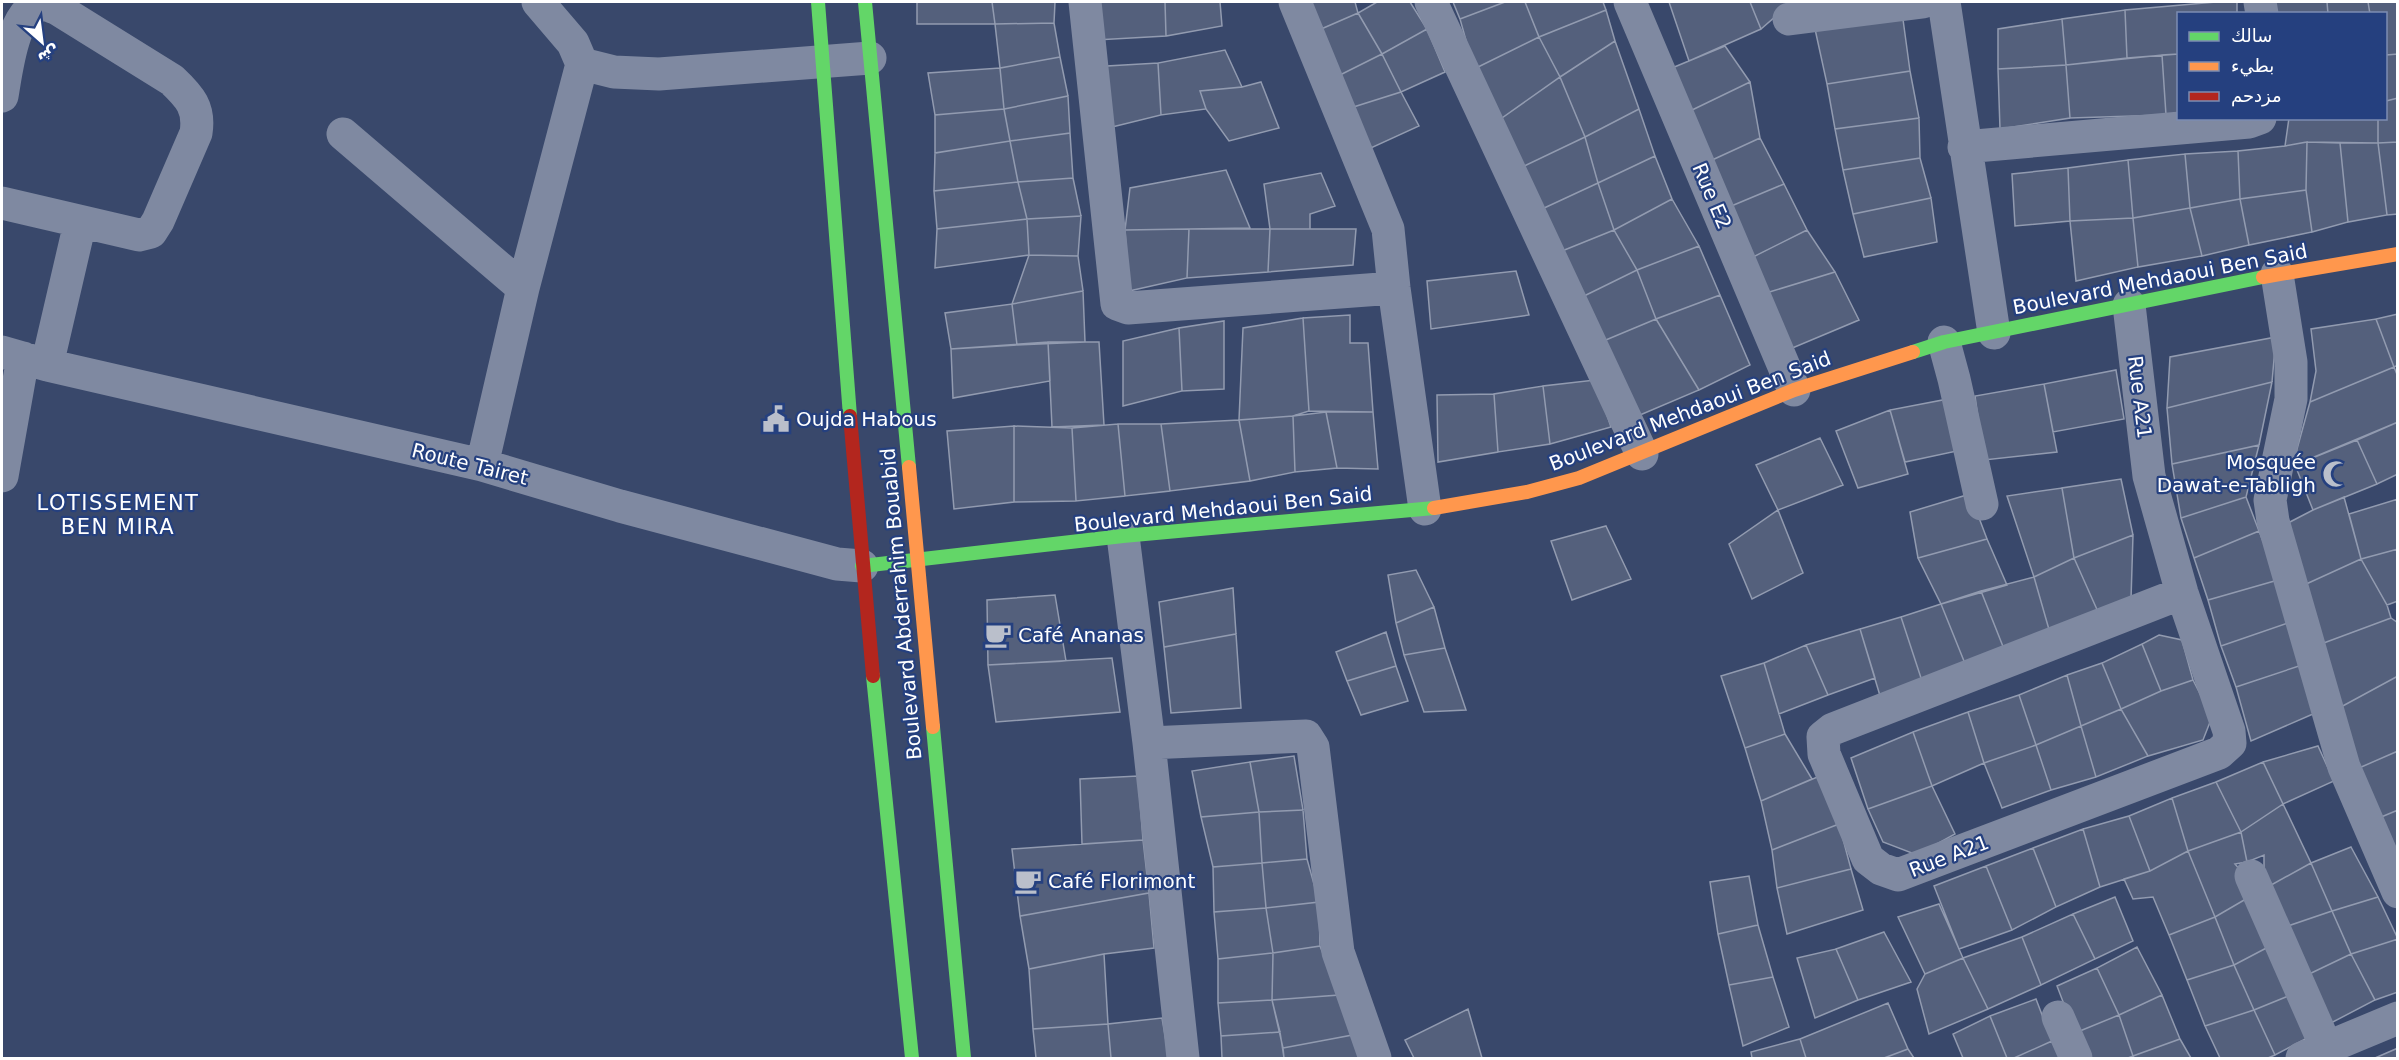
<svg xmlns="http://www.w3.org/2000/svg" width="2399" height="1060" viewBox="0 0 2399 1060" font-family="'DejaVu Sans','Noto Sans Arabic',sans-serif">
<rect width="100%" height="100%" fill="#39486b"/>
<path fill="#54607c" stroke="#929bb0" stroke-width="1.5" d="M917 2H992L995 24H917Z
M992 2H1055L1054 23 995 24Z
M1100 2H1165L1166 36 1096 40Z
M1165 2H1220L1222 26 1166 36Z
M1304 2H1355L1358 13 1312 33Z
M1377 2H1410L1427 29 1382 54 1358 13Z
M1453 2H1505L1460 19Z
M1505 2H1525L1539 37 1474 69 1460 19Z
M1525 2H1603L1606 10 1539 37Z
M1669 2H1750L1761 29 1689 61Z
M1750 2H1824L1784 9 1761 29Z
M2216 2H2237V14H2178V54L2127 58 2125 10Z
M2274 2H2327L2328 14H2277Z
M2327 2H2368L2370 14H2328Z
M2368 2H2398V54L2386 55V14H2370Z
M1606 10 1615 41 1560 77 1539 37Z
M2125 10 2127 58 2066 65 2062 19Z
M1902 12 1910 71 1827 84 1815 29Z
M1358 13 1382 54 1332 79 1312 33Z
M2062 19 2066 65 1998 69V29Z
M1054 23 1060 57 1000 68 995 24Z
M1427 29 1445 72 1401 92 1382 54Z
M1539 37 1560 77 1502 118 1474 69Z
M1615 41 1639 109 1585 137 1560 77Z
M1725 46 1750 82 1690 111 1672 68Z
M1225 50 1242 87 1200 91 1206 109 1161 115 1158 63Z
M1382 54 1401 92 1347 109 1332 79Z
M2178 54V114L2166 115 2162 55Z
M2398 54V98L2386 101V55Z
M2162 55 2166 115 2070 118 2066 65Z
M1060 57 1068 96 1004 109 1000 68Z
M1158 63 1161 115 1108 128 1107 66Z
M2066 65 2070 118 2000 129 1998 69Z
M1000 68 1004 109 935 115 928 73Z
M1910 71 1919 118 1835 129 1827 84Z
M1560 77 1585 137 1520 168 1502 118Z
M1261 82 1279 128 1229 141 1206 109 1200 91 1242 87Z
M1750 82 1760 138 1710 161 1690 111Z
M1401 92 1419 126 1360 153 1347 109Z
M1068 96 1070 133 1010 141 1004 109Z
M2398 98V142L2378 143V118H2386V101Z
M1004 109 1010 141 935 153V115Z
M1639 109 1655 156 1598 183 1585 137Z
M1919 118 1920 158 1843 170 1835 129Z
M2289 118H2378V143L2307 142 2285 146Z
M1070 133 1073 178 1018 182 1010 141Z
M1585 137 1598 183 1542 209 1520 168Z
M1760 138 1784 184 1729 207 1710 161Z
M1010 141 1018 182 934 191 935 153Z
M2307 142 2306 190 2240 199 2238 151 2285 146Z
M2307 142 2340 143 2348 222 2312 232 2306 190Z
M2398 142V214L2387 215 2378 143Z
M2340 143H2378L2387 215 2348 222Z
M2238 151 2240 199 2190 208 2185 154Z
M2185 154 2190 208 2133 218 2128 160Z
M1655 156 1672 199 1614 230 1598 183Z
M1920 158 1931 198 1853 214 1843 170Z
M2128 160 2133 218 2070 221 2068 168Z
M2068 168 2070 221 2015 226 2012 174Z
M1226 170 1250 228 1125 230 1130 188Z
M1321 173 1335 206 1310 214V229H1270L1264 184Z
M1073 178 1081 216 1027 219 1018 182Z
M1018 182 1027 219 937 229 934 191Z
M1598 183 1614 230 1562 251 1542 209Z
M1784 184 1807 230 1751 258 1729 207Z
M2306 190 2312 232 2249 245 2240 199Z
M1931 198 1937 242 1864 257 1853 214Z
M1672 199 1699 246 1637 270 1614 230Z
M2240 199 2249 245 2202 256 2190 208Z
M2190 208 2202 256 2138 267 2133 218Z
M1081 216 1078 256 1029 255 1027 219Z
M2133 218 2138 267 2076 281 2070 221Z
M1027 219 1029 255 935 268 937 229Z
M1189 229 1187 278 1129 291 1125 230Z
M1189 229H1270L1268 272 1187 278Z
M1270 229H1356L1353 265 1268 272Z
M1614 230 1637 270 1580 298 1562 251Z
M1807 230 1835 272 1766 293 1751 258Z
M1699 246 1720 295 1656 319 1637 270Z
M1029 255 1078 256 1083 291 1012 304Z
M1637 270 1656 319 1601 342 1580 298Z
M1516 271 1529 315 1431 329 1427 281Z
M1835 272 1859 320 1790 349 1766 293Z
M1083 291 1085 342 1017 345 1012 304Z
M1720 295 1750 365 1699 390 1656 319Z
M1012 304 1017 345 951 349 945 313Z
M2398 314V365L2394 367 2376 319Z
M1350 315V343H1368L1373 412 1309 411 1303 318Z
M1303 318 1309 411 1293 416 1239 420 1243 328Z
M1656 319 1699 390 1640 415 1601 342Z
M2376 319 2394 367 2310 402 2316 371 2311 329Z
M1224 321V389L1182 391 1179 328Z
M1179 328 1182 391 1123 406V341Z
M2276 337 2272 382 2167 408 2170 357Z
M1048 342H1099L1104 425 1052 427Z
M1048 342 1050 381 953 398 951 349Z
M2394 367 2398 377V422L2295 465 2297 449 2310 402Z
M2116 370 2124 419 2053 432 2044 384Z
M1595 380 1611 427 1550 444 1543 386Z
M2272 382 2259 445 2172 464 2167 408Z
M2044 384 2057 452 1984 460 1975 396Z
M1543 386 1550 444 1498 452 1494 394Z
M1494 394 1498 452 1438 462 1437 395Z
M1948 399 1957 451 1905 462 1890 410Z
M1890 410 1908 474 1858 488 1836 431Z
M1326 412H1373L1378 469 1337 468Z
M1326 412 1337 468 1295 472 1293 416Z
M1293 416 1295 472 1250 481 1239 420Z
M1239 420 1250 481 1170 491 1161 424Z
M2398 422V474L2377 484 2357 440Z
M1118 424H1161L1170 491 1125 496Z
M1118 424 1125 496 1076 501 1072 428Z
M1014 426V502L954 509 947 431Z
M1014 426 1072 428 1076 501 1014 502Z
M1820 438 1843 485 1778 510 1756 465Z
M2357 440 2377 484 2313 510 2295 465Z
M2259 445 2246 497 2181 518 2172 464Z
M2121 479 2133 535 2074 558 2062 488Z
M2062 488 2074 558 2034 577 2007 496Z
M1970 494 1987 539 1918 558 1910 512Z
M2246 497 2259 531 2194 558 2181 518Z
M2344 497 2361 559 2304 585 2288 523 2313 510Z
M2398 499V549L2361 559 2349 514Z
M1778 510 1803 573 1752 599 1729 544Z
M1606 526 1631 579 1572 600 1551 541Z
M2259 531 2278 580 2208 600 2194 558Z
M2133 535 2131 599 2099 614 2074 558Z
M1987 539 2007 585 1941 604 1918 558Z
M2398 549V601L2387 605 2361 559Z
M2074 558 2099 614 2050 633 2034 577Z
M2361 559 2387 605 2391 618 2321 644 2304 585Z
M1416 570 1434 607 1396 623 1388 575Z
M2034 577 2050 633 2004 649 1981 591Z
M2278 580 2288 623 2221 646 2208 600Z
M1233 588 1236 634 1164 647 1159 602Z
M1981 591 2004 649 1966 666 1941 604Z
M1055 595 1066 661 988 665 987 600Z
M1941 604 1966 666 1923 684 1901 617Z
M1434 607 1445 648 1404 655 1396 623Z
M1901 617 1923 684 1881 699 1860 629Z
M2391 618 2398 623V676L2339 708 2321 644Z
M2288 623 2302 665 2236 687 2221 646Z
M1860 629 1875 678 1828 695 1806 645Z
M1386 632 1396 666 1347 681 1336 652Z
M1236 634 1241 708 1171 713 1164 647Z
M2159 635 2182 640 2193 680 2161 691 2142 644Z
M2142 644 2161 691 2121 709 2102 663Z
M1806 645 1828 695 1779 714 1764 663Z
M1445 648 1466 710 1424 712 1404 655Z
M1112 658 1120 712 996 722 988 665Z
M1764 663 1785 734 1745 748 1721 676Z
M2102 663 2121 709 2081 726 2067 675Z
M2302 665 2313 714 2251 741 2236 687Z
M1396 666 1408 701 1361 715 1347 681Z
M2067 675 2081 726 2036 745 2019 695Z
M2398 676V751L2359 768 2339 708Z
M2193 680 2212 717 2203 740 2148 756 2121 709 2161 691Z
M2019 695 2036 745 1984 763 1968 712Z
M2121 709 2148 756 2096 777 2081 726Z
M1968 712 1984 763 1932 786 1913 732Z
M2081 726 2096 777 2051 790 2036 745Z
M1913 732 1932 786 1868 809 1851 758Z
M1785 734 1812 779 1761 801 1745 748Z
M2036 745 2051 790 2002 808 1984 763Z
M2318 746 2334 781 2283 804 2263 762Z
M2398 751V810L2374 820 2359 768Z
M1294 756 1303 810 1259 812 1250 762Z
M1250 762 1259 812 1201 817 1192 771Z
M2263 762 2283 804 2241 832 2216 782Z
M1822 775 1839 824 1772 850 1761 801Z
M1138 776 1143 840 1082 844 1080 779Z
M2216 782 2241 832 2188 851 2172 798Z
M1932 786 1955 834 1917 855 1883 842 1868 809Z
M2172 798 2188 851 2150 871 2129 816Z
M2283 804 2311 863 2264 889V855L2247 862 2241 832Z
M1303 810 1307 859 1262 863 1259 812Z
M2398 810V886L2374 820Z
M1259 812 1262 863 1213 867 1201 817Z
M2129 816 2150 871 2100 887 2083 829Z
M1839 824 1851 869 1777 888 1772 850Z
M2083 829 2100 887 2056 907 2033 848Z
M2241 832 2247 862 2235 864 2242 872 2251 896 2215 917 2188 851Z
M1143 840 1149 893 1020 916 1012 849Z
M2351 847 2378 897 2332 911 2311 863Z
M2033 848 2056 907 2012 930 1986 866Z
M2188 851 2215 917 2169 935 2153 897 2133 899 2124 879 2150 871Z
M1307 859 1319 902 1266 908 1262 863Z
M1262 863 1266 908 1214 912 1213 867Z
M2311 863 2332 911 2282 928 2264 889Z
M1986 866 2012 930 1959 949 1934 886Z
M1851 869 1863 910 1787 934 1777 888Z
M1749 876 1758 925 1718 934 1710 882Z
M1149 893 1154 948 1104 954 1029 969 1020 916Z
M2251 896 2274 944 2234 965 2215 917Z
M2115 897 2133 941 2095 959 2073 914Z
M2378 897 2398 939 2351 954 2332 911Z
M1319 902 1320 946 1273 953 1266 908Z
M1939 904 1963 958 1925 974 1898 917Z
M1266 908 1273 953 1218 959 1214 912Z
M2332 911 2351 954 2305 976 2282 928Z
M2073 914 2095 959 2041 985 2022 937Z
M2215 917 2234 965 2187 980 2169 935Z
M1758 925 1773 977 1729 985 1718 934Z
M1884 932 1911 982 1858 1000 1836 949Z
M2022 937 2041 985 1988 1009 1963 958Z
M2398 939V992L2375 1000 2351 954Z
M2274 944 2298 992 2254 1010 2234 965Z
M1320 946 1339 995 1272 1000 1273 953Z
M2137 947 2162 995 2119 1015 2097 968Z
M1836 949 1858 1000 1815 1018 1797 958Z
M1273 953 1272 1000 1218 1003V959Z
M1104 954 1108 1024 1033 1029 1029 969Z
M2351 954 2375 1000 2329 1024 2305 976Z
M1963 958 1988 1009 1929 1034 1917 989 1925 974Z
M2234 965 2254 1010 2205 1026 2187 980Z
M2097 968 2119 1015 2075 1033 2057 986Z
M1773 977 1789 1027 1743 1046 1729 985Z
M2298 992 2313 1035 2275 1055 2254 1010Z
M1339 995 1358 1034 1283 1048 1272 1000Z
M2162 995 2180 1039 2133 1056 2119 1015Z
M2036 999 2052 1041 2014 1058H2007L1990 1016Z
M1272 1000 1280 1032 1221 1036 1218 1003Z
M1888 1003 1908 1049 1884 1058H1806L1800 1039Z
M1468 1009 1482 1058H1414L1405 1040Z
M2254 1010 2275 1055 2268 1058H2220L2205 1026Z
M2119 1015 2133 1056 2128 1058H2084L2075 1033Z
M1990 1016 2007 1058H1963L1953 1034Z
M1162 1018 1169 1058H1111L1108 1024Z
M1108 1024 1111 1058H1036L1033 1029Z
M1280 1032 1284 1058H1222L1221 1036Z
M1358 1034 1359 1058H1284L1283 1048Z
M1800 1039 1806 1058H1752L1751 1052Z
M2180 1039 2191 1058H2134L2133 1056Z
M2052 1041 2061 1058H2014Z
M2398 1048V1058H2375Z
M1908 1049 1914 1058H1884Z"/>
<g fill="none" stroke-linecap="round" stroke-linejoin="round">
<path stroke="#7f89a1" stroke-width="33" d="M1085 2 1117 304 1128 308 1394 288
M1295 2 1388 229 1394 288 1425 509
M1431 2 1642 454
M1630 2 1794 390
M1944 2 1994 333
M2260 2 2262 14
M1789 19 1923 2
M582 64 614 72 659 74 870 58
M2 96C6 74 13 6 42 5 46 4 52 7 56 8L172 80C190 97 200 108 196 133L158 221 151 232 139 235 2 203
M343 134 523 288
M1964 147 2249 122 2260 118
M2277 274 2291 362V399L2270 500 2273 521 2344 767 2398 892
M2129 305 2149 476 2182 593 2229 731 2230 743 2219 753 1898 875 1881 869 1868 859 1824 754 1823 737 1833 729 2182 593
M1944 342 1954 379 1982 504
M2 352 47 365 482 465 620 506 837 564 862 566
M47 365 80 223
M482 465 523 288 582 64 573 43 538 2
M2 476 23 358
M1123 536 1149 743 1183 1058
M1149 743 1306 736 1313 747 1338 952 1375 1058
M2251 876 2331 1058
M2058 1017 2076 1058
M2302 1058 2398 1018"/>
<path stroke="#63d668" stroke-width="14" d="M818 2 850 416
M865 2 909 467
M1913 352 1944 342 2263 277
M862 566 1123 536 1434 508
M873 676 912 1058
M933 727 964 1058"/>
<path stroke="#ff974d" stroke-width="14" d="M2263 277 2398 254
M909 467 933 727
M1434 508 1527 492 1579 478 1794 390 1913 352"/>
<path stroke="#b3261e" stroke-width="14" d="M850 416 873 676"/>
</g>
<defs>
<symbol id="civic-bare" viewBox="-9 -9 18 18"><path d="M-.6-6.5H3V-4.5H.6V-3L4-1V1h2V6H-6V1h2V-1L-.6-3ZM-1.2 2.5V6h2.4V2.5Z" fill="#babfcb" stroke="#25407f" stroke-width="2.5" paint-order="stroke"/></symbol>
<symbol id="mosque-bare" viewBox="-9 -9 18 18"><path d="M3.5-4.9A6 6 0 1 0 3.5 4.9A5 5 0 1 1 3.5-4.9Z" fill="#babfcb" stroke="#25407f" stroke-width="2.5" paint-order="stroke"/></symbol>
<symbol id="cafe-bare" viewBox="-9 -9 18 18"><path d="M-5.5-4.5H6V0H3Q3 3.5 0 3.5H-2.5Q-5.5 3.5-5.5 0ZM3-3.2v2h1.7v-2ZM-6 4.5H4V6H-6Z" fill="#babfcb" stroke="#25407f" stroke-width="2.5" paint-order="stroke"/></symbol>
</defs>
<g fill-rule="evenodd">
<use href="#civic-bare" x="757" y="400" width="38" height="38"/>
<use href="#mosque-bare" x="2317" y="455" width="38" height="38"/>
<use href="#cafe-bare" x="979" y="616" width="38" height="38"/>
<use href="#cafe-bare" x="1009" y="862" width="38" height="38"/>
</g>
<g text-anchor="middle" stroke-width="4.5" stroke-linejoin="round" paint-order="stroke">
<g font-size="20" fill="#fff" stroke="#25407f">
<text transform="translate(1712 196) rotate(67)" y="7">Rue E2</text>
<text transform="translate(2160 279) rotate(-11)" y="7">Boulevard Mehdaoui Ben Said</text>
<text transform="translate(2140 397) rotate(83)" y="7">Rue A21</text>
<text transform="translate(1690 411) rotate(-21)" y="7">Boulevard Mehdaoui Ben Said</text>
<text transform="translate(470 464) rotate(14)" y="7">Route Tairet</text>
<text transform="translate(1223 509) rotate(-6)" y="7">Boulevard Mehdaoui Ben Said</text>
<text transform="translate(901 604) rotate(-95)" y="7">Boulevard Abderrahim Bouabid</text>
<text transform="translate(1949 856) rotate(-21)" y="7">Rue A21</text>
</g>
<g font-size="20" fill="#fff" stroke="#25407f" text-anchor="start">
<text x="796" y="426">Oujda Habous</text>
<text x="2316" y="469" text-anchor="end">Mosquée<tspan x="2316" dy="23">Dawat-e-Tabligh</tspan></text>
<text x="1018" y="642">Café Ananas</text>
<text x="1048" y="888">Café Florimont</text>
</g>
<g font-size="21" letter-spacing="1.5" fill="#fff" stroke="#25407f">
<text x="118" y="510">LOTISSEMENT<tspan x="118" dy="24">BEN MIRA</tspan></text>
</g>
</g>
<rect width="2399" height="1060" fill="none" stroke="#ffffff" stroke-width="6"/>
<rect x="2177" y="12" width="210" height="108" fill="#25407f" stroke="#7c8cb2" stroke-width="1.5"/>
<rect x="2189" y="32" width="30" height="9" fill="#63d668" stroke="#7c8cb2" stroke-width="1.5"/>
<text x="2231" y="42" font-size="18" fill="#ffffff">سالك</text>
<rect x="2189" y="62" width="30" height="9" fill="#ff974d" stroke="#7c8cb2" stroke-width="1.5"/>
<text x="2231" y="72" font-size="18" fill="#ffffff">بطيء</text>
<rect x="2189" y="92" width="30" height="9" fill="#b3261e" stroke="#7c8cb2" stroke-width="1.5"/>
<text x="2231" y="102" font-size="18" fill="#ffffff">مزدحم</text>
<g transform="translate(42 42) rotate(152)" stroke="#25407f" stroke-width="4.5" paint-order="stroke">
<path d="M0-4.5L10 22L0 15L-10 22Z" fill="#ffffff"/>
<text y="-9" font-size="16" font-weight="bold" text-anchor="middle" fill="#ffffff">ش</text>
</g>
</svg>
